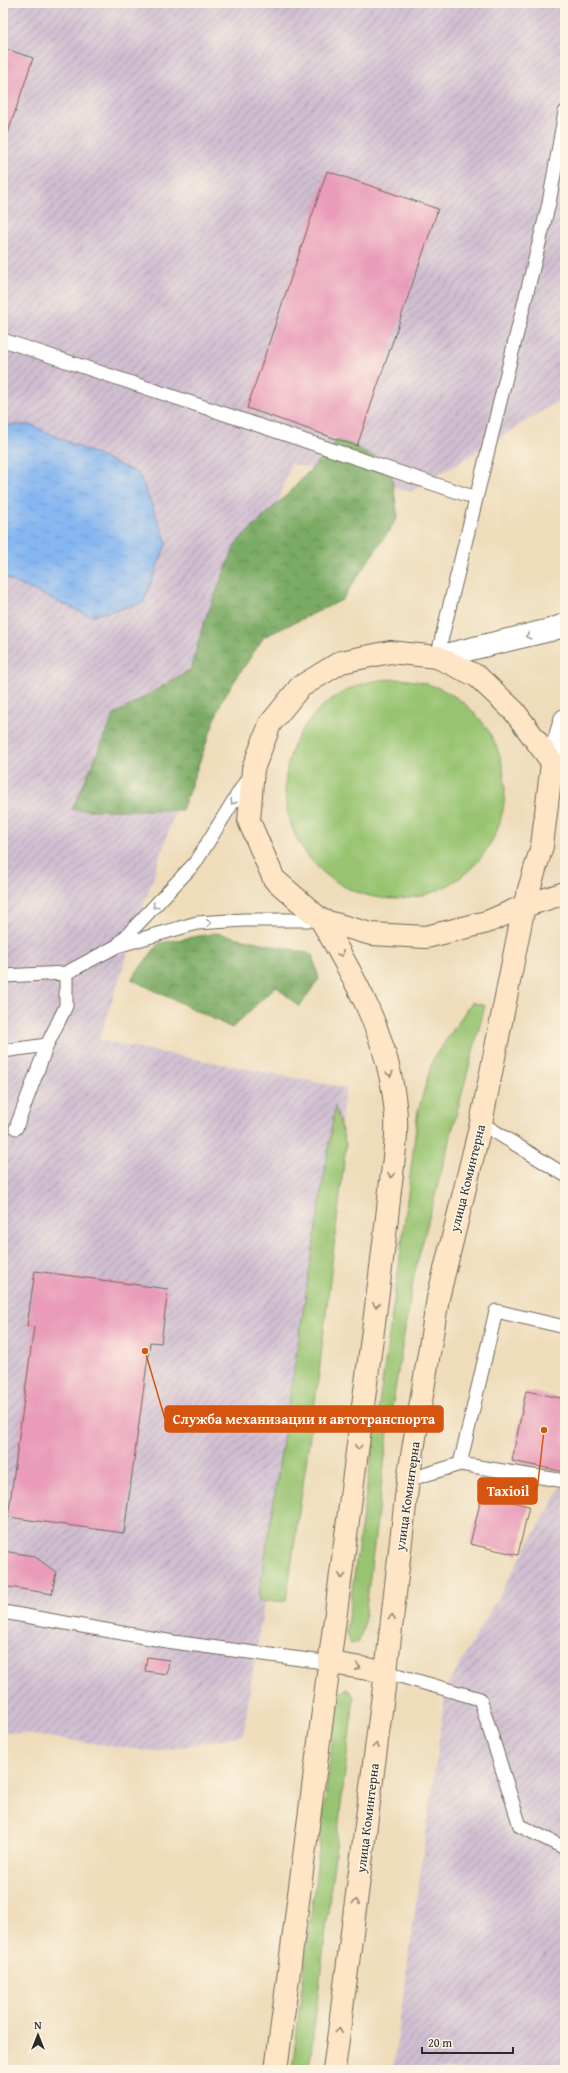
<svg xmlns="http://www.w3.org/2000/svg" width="568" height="2073" viewBox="0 0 568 2073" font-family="'Gentium Book Plus',serif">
<defs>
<pattern id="industrial-furrows" width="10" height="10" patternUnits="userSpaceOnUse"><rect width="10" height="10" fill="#cfbdd0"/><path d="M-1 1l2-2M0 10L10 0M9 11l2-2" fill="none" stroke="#a89aa9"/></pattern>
<pattern id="forest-crowns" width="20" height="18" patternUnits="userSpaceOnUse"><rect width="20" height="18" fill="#7aaa63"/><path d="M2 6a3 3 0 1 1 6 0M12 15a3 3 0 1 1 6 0" fill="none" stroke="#648b52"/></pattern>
<pattern id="water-ripples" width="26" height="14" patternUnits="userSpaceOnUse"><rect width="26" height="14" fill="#85b6f1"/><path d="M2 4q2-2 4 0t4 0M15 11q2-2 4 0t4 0" fill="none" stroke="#6d94c3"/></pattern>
</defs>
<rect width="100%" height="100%" fill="#fcf5e5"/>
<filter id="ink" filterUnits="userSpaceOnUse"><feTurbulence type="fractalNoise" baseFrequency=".025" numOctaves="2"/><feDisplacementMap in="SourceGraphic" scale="8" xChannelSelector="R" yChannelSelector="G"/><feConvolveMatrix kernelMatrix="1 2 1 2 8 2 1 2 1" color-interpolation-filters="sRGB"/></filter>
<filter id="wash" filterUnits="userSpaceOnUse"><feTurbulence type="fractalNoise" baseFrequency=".012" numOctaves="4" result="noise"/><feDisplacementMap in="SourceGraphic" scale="16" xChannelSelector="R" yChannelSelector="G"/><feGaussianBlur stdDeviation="0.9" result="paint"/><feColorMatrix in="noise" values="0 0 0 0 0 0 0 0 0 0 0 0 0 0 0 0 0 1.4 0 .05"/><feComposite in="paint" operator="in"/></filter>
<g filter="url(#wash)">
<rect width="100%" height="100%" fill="#eedcba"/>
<path fill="url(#industrial-furrows)" d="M3 3H565V397L411 492 291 464 99 1040 346 1088 243 1735 155 1752 3 1731Z
M565 1481V2070H393L446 1688Z"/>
<path fill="#98c471" stroke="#62784e" d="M285 789a110 110 0 1 1 220 0a110 110 0 1 1-220 0Z
M472 1002 485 1006 414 1275 388 1432 364 1624 359 1642 350 1644 346 1632 399 1266 418 1111 433 1059Z
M335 1106 346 1145 318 1381 286 1601 258 1602Z
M347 1688 354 1697 309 2070H292L338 1695Z"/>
<path fill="url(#forest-crowns)" stroke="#526a47" d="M339 438 390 465 398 517 342 600 264 637 222 700 182 810H72L114 715 191 669 203 625 236 543 291 491Z
M216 933 312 954 319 979 299 1007 276 986 232 1028 131 979 159 943Z"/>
<path fill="url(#water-ripples)" stroke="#58708e" d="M3 425H31L139 474 167 542 143 603 90 616 3 577Z"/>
<g id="blocks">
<path fill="#e99bb9" d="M3 48 33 58 3 148Z
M327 171 438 209 357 446 247 408Z
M35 1271 168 1289 161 1343 150 1342 124 1533 8 1517 34 1327 27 1326Z
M526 1391 565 1399V1472L512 1461Z
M482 1495 529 1506 518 1555 470 1544Z
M3 1551 34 1556 56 1572 52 1594 3 1586Z
M147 1657 169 1660 167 1674 145 1671Z"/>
</g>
</g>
<g filter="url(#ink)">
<use href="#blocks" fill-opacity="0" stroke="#6f695d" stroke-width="1"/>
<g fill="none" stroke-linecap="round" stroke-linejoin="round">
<defs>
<path id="service" d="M3 340 476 498
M437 657 549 203 565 112
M117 946 195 863 249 776
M3 976 66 973 117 946 197 923 244 920H321
M3 1051 47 1045
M481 1123 565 1175
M16 1128 47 1045 66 1006V973
M460 1464 565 1481
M408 1480 460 1464 496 1311 565 1327
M3 1612 173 1642 331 1663
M386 1672 480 1699 520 1826 565 1848"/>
<path id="tertiary" d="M437 657 550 630 565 625
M552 763 565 720"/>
<path id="secondary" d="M561 774 514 711 477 676 437 657 390 652 341 662 300 687 270 724 253 769 249 821 274 879 321 920 371 934 426 937 487 922 524 906 565 893
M331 1663 386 1672
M276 2070C306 1846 336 1622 364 1398 373 1331 382 1265 389 1199 392 1168 399 1136 395 1105 388 1037 355 978 321 920
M334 2070 386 1672 408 1480 438 1298 481 1123 524 906 542 846 552 763"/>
</defs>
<use href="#service" stroke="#6f695d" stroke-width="15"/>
<use href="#tertiary" stroke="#6f695d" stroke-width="24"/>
<use href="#secondary" stroke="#6f695d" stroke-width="24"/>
<use href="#service" stroke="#fff" stroke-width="13"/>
<use href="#tertiary" stroke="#fff" stroke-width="22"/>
<use href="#secondary" stroke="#fde5c5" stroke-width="22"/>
</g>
<defs><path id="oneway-chevron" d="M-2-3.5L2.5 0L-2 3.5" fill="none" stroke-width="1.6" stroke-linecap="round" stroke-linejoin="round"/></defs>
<g stroke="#a0a0a0">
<use href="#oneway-chevron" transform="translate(528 636) rotate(166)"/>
<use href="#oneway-chevron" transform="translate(233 802) rotate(122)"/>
<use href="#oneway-chevron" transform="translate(155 906) rotate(133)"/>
<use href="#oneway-chevron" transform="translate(209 923) rotate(-4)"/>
</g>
<g stroke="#948878">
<use href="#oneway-chevron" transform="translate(341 954) rotate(59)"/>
<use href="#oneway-chevron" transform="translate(390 1074) rotate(75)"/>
<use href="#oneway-chevron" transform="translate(391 1175) rotate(96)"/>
<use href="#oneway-chevron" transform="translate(376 1305) rotate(97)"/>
<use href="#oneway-chevron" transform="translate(358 1447) rotate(97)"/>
<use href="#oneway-chevron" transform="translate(342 1576) rotate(97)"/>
<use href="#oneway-chevron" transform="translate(392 1617) rotate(-83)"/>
<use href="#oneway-chevron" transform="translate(358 1667) rotate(9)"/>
<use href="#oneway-chevron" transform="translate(376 1746) rotate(-83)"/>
<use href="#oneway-chevron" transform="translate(356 1902) rotate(-83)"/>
<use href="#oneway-chevron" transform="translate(339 2031) rotate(-83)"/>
</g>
</g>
<g text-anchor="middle" stroke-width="3" stroke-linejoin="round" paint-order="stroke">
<g font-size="13" fill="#2b2b2b" stroke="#fcf5e5">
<text transform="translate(467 1178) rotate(-76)" y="5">улица Коминтерна</text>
<text transform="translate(407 1496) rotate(-82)" y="5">улица Коминтерна</text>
<text transform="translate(367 1818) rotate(-83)" y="5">улица Коминтерна</text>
</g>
</g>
<path fill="none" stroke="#d5540f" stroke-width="1.5" d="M145 1351L165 1419M544 1430L537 1491"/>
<g fill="#d5540f" stroke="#fcf5e5" stroke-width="1.5">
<circle cx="145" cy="1351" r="4"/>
<circle cx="544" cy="1430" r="4"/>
</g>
<g fill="#d5540f" stroke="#d5540f" stroke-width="1.5">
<rect x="165" y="1406" width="278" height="26" rx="4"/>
<rect x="478" y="1478" width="59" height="26" rx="4"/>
</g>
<g font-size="14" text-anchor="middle" font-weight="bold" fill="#fff">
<text x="304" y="1424">Служба механизации и автотранспорта</text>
<text x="508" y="1496">Taxioil</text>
</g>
<rect width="568" height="2073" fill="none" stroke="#fcf5e5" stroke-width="16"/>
<g transform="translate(38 2035)" stroke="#fcf5e5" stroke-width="3" paint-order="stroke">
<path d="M0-3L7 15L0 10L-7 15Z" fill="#2b2b2b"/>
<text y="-6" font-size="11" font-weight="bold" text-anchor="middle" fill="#2b2b2b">N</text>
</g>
<path d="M422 2047v6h91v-6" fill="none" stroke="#2b2b2b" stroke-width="2"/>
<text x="428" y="2047" font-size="12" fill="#2b2b2b" stroke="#fcf5e5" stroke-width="3" paint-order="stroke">20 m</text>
</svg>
